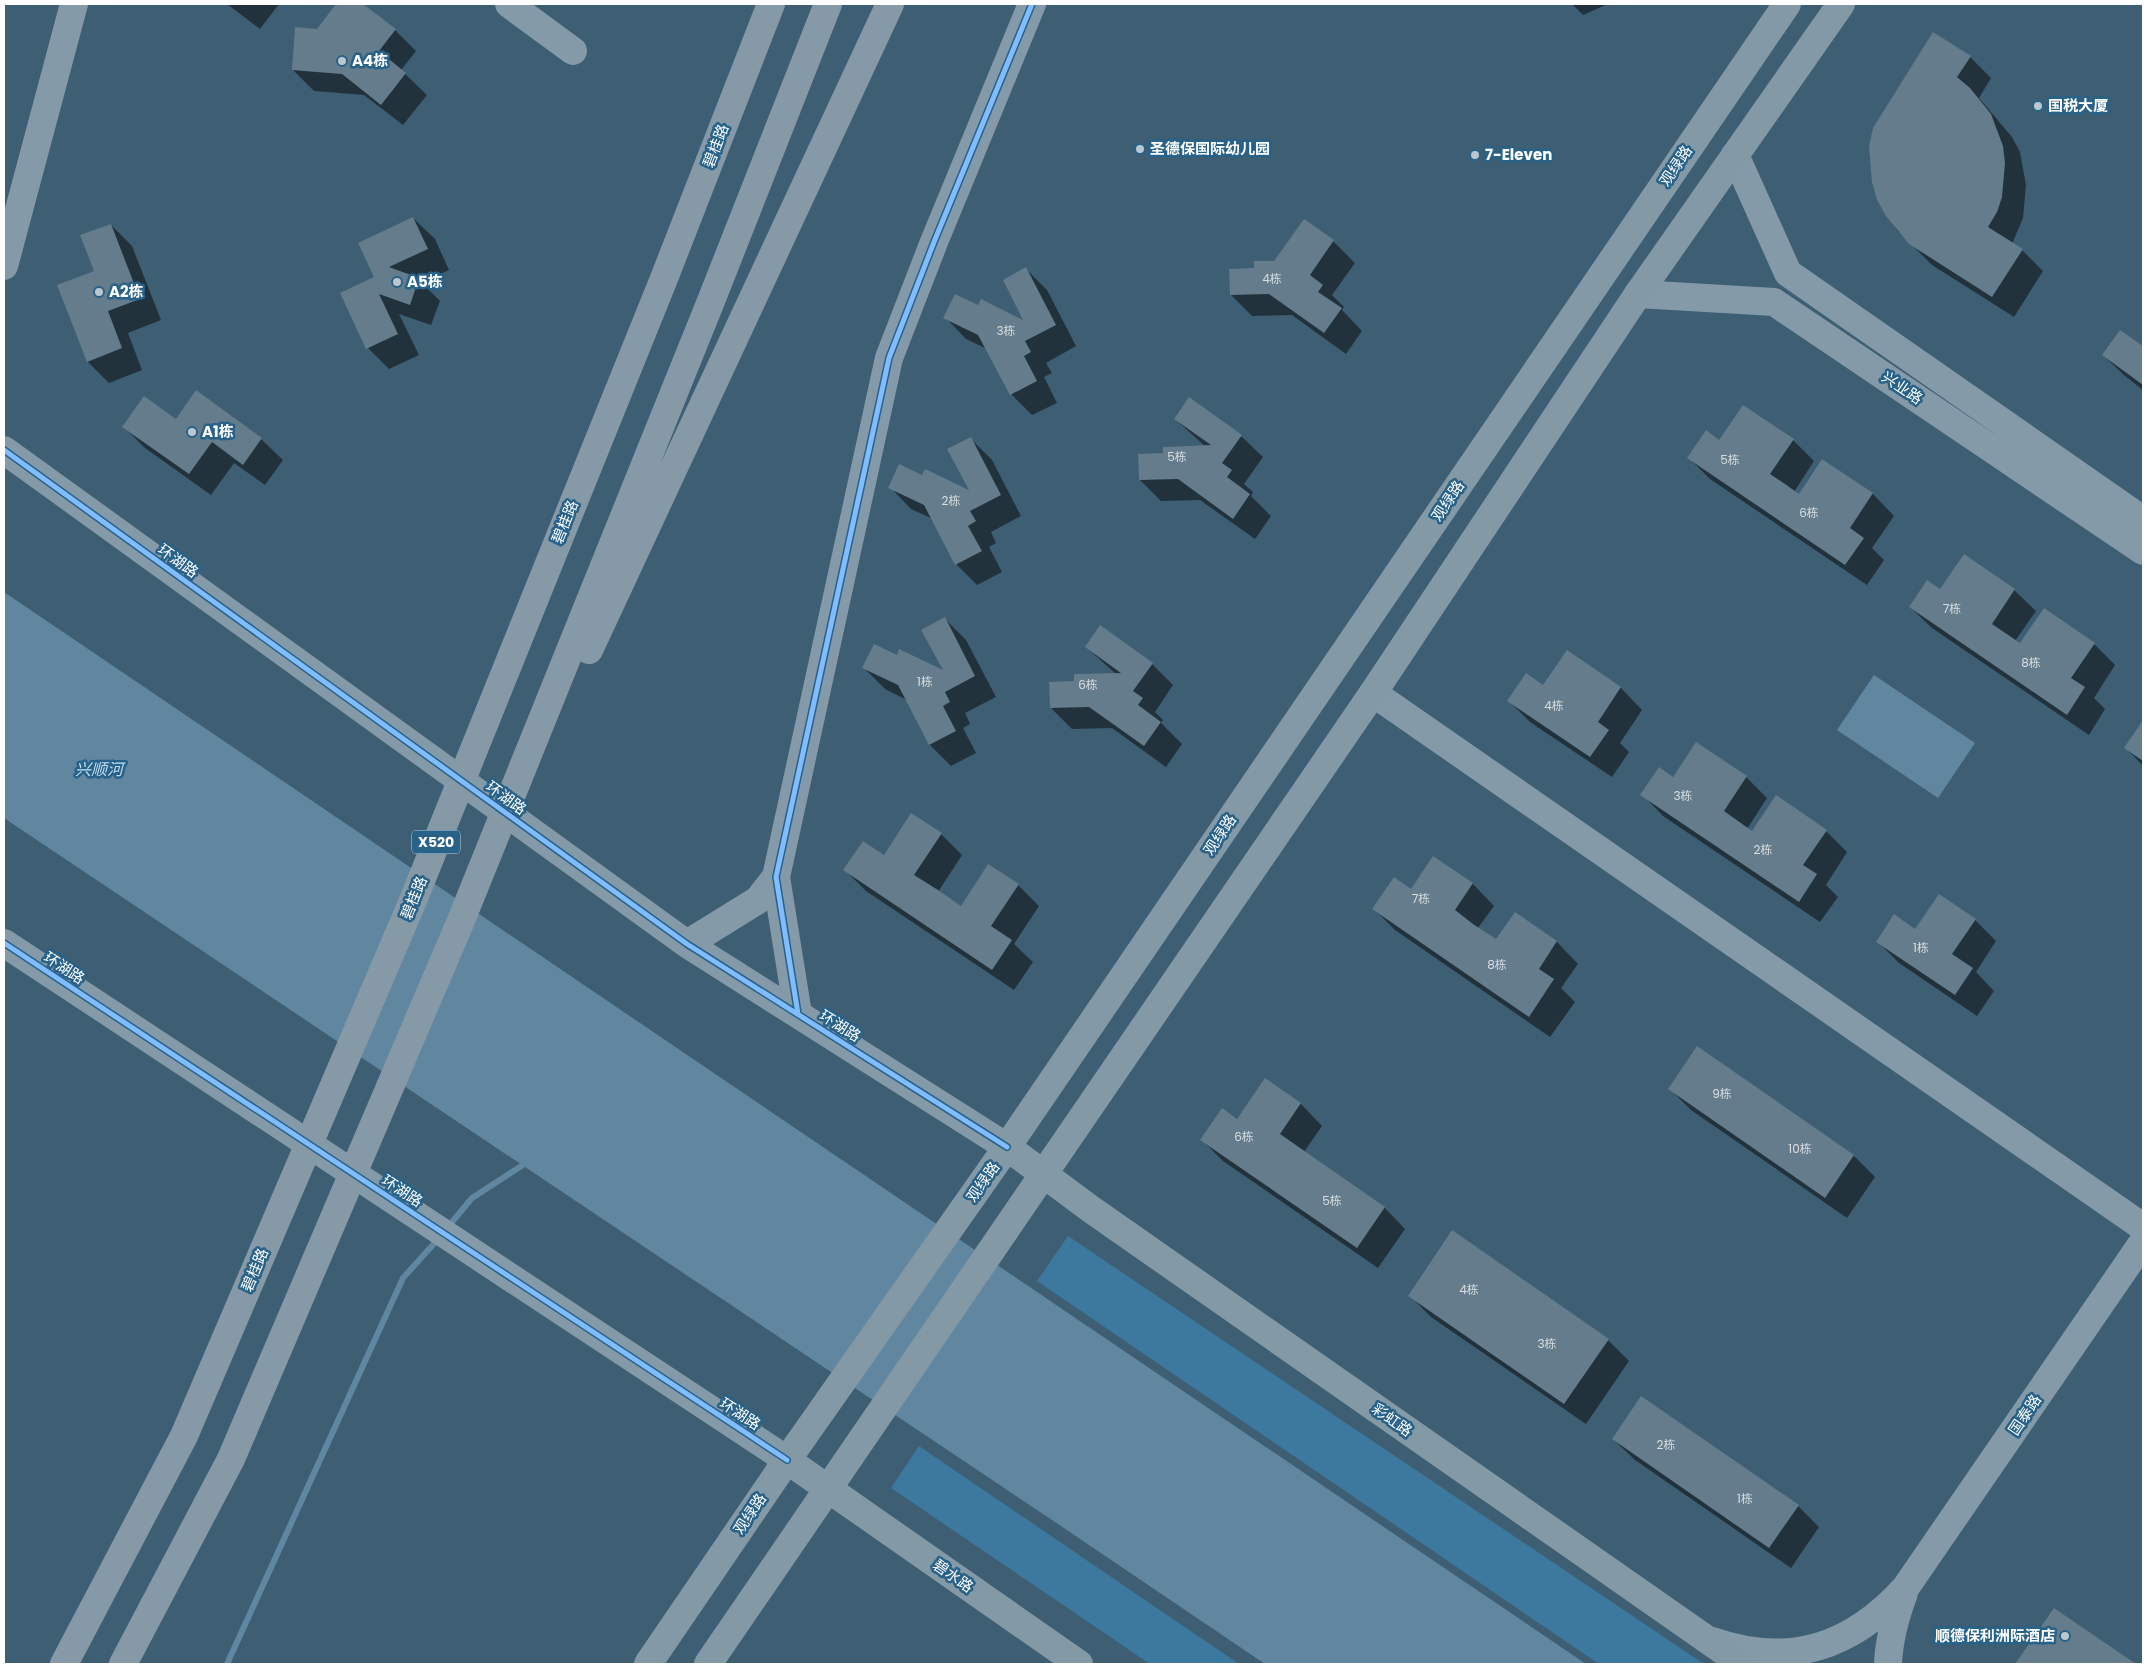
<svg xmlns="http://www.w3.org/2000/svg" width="2147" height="1668" viewBox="0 0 2147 1668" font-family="Poppins,'Noto Sans SC',sans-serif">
<rect width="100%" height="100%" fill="#3e5e73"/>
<path fill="#3d799e" d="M1068 1236 1704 1664H1599L1037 1281Z
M919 1446 1239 1664H1150L891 1488Z"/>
<path fill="#6186a0" d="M4 592 1586 1664H1265L1052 1520 4 818Z
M1874 675 1975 743 1938 798 1837 730Z"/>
<path fill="#0007" d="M227 4H279L260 29Z
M338 4H361L395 30 416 51 401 70 427 95 403 125 364 95 314 91 293 70 318 30Z
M1572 4H1608L1583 15Z
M1970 57 1991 78 1979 98 2012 137 2020 152 2026 185 2023 218 2012 244 2022 250 2043 271 2014 317 1932 265 1897 230 1878 199Z
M413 218 435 239 449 270 422 283 440 301 431 325 399 314 419 355 389 369 368 348 376 278Z
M1304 221 1333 241 1355 263 1332 295 1344 307 1342 310 1362 331 1346 354 1292 315 1252 316 1231 295 1256 269 1275 262Z
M111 225 132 246 161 320 128 333 142 370 109 383 88 362 95 272Z
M1026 269 1047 290 1076 346 1046 363 1052 373 1044 377 1057 403 1032 415 1011 394 987 349 966 339 945 317 978 306 1026 323Z
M2120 331 2143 348V390L2125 376 2103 355Z
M1189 399 1241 436 1263 457 1244 484 1253 492 1251 496 1271 516 1255 539 1200 500 1161 501 1140 480 1164 454 1206 447 1175 419Z
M176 421 261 439 283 460 265 485 234 463 211 495 145 448 124 427Z
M971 439 992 460 1021 516 991 532 996 543 989 547 1002 572 977 585 956 564 933 519 911 509 890 487 923 476 972 493Z
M1793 440 1814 461 1794 492 1799 496 1823 460 1873 494 1894 516 1872 548 1884 560 1867 585 1710 479 1689 458 1720 442Z
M2014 590 2036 611 2015 641 2021 645 2094 644 2115 665 2094 698 2105 709 2089 735 1932 628 1910 607Z
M945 619 966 640 996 697 965 713 970 724 963 728 976 753 951 766 930 745 907 700 885 689 864 668 897 657 946 672Z
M1086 647 1152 664 1173 685 1155 712 1163 720 1161 723 1182 744 1166 767 1112 728 1072 729 1051 708 1075 682 1116 674Z
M1567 652 1621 688 1642 710 1620 743 1629 752 1612 777 1530 722 1509 701 1543 687Z
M2142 723 2143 724V766L2126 748Z
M1746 777 1767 798 1747 829 1753 832 1826 831 1847 852 1826 885 1838 897 1820 922 1663 816 1642 794 1673 779Z
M941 834 962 855 938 892 961 907 1018 885 1039 906 1014 944 1033 962 1014 990 866 891 845 870Z
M1434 858 1473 884 1494 906 1478 928 1497 941 1515 914 1557 942 1578 964 1561 988 1575 1002 1550 1037 1395 930 1374 909 1411 891Z
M1975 920 1996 941 1976 972 1994 991 1977 1016 1899 963 1878 942 1915 931Z
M1697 1048 1854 1156 1875 1177 1847 1218 1691 1110 1669 1088Z
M1266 1080 1301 1104 1322 1126 1304 1152 1384 1207 1405 1229 1378 1268 1223 1161 1202 1140 1238 1121Z
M1409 1295 1608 1340 1629 1361 1586 1424 1431 1317Z
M1613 1439 1798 1506 1819 1527 1791 1568 1635 1460Z
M2055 1609 2134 1664H2017Z"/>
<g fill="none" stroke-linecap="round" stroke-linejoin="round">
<path stroke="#6186a0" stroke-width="6" d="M447 1228 472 1198 529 1161
M227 1664 403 1278 439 1238"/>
</g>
<path fill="#647c8c" d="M336 4H363L396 29 379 51 406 73 381 105 342 74 292 70 295 27 317 29Z
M1933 32 1971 56 1957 77 1970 88 1991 114 2003 146 2005 163 2002 197 1997 212 1988 227 2023 249 1992 297 1909 244 1886 216 1877 200 1872 182 1869 146 1873 128Z
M413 217 428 249 389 267 419 278 410 305 379 294 398 334 366 349 340 293 374 277 358 243Z
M1304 219 1334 240 1310 275 1323 285 1318 292 1342 308 1324 333 1269 294 1230 295 1229 269 1254 268V261H1274Z
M111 224 140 299 108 311 122 348 87 362 57 285 94 271 80 235Z
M1026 267 1056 325 1025 341 1031 352 1024 356 1037 381 1010 395 978 335 943 318 955 294 978 305 981 299 1023 320 1003 280Z
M2120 330 2143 346V385L2102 355Z
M196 390 262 438 243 465 212 442 189 474 122 427 144 396 176 419Z
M1189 397 1242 435 1222 463 1232 470 1227 477 1250 494 1233 519 1178 479 1139 480 1138 454 1163 453V447L1211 445 1174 419Z
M1743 405 1794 439 1770 474 1785 484 1799 494 1822 459 1873 493 1850 528 1864 538 1845 565 1687 458 1706 430 1719 440Z
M971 437 1001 495 970 511 976 521 968 526 982 551 955 565 924 505 888 488 899 464 922 475 925 469 969 490 947 449Z
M1964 554 2015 589 1992 624 2020 643 2044 608 2095 643 2071 678 2085 687 2067 715 1909 607 1927 580 1940 589Z
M945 617 975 676 945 692 950 702 943 706 956 731 929 745 898 685 862 668 874 644 897 655 899 649 943 670 921 630Z
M1100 625 1153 663 1133 691 1143 698 1138 705 1161 722 1144 746 1089 707 1050 708 1049 682 1074 681V674L1121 673 1085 647Z
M1567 650 1621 687 1598 722 1609 730 1590 757 1507 701 1526 673 1543 685Z
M2143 720V761L2124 748Z
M1696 742 1747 776 1724 811 1752 831 1776 795 1827 830 1803 865 1817 874 1799 902 1640 795 1659 767 1673 777Z
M911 813 942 833 914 875 938 890 961 906 988 864 1019 884 991 926 1012 940 992 970 843 870 863 841 884 855Z
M1433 856 1473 883 1455 910 1473 924 1496 939 1515 912 1557 941 1539 969 1554 979 1529 1017 1372 909 1394 877 1411 889Z
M1939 894 1976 919 1952 954 1973 968 1955 995 1876 942 1894 914 1915 929Z
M1697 1046 1854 1155 1825 1198 1668 1089Z
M1265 1078 1301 1103 1280 1134 1385 1207 1357 1248 1200 1140 1222 1108 1237 1119Z
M1452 1230 1609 1339 1564 1404 1408 1296Z
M1641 1396 1799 1505 1769 1548 1612 1439Z
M2054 1608 2136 1664H2015Z"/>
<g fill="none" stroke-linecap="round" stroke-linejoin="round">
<path stroke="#859aa8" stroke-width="28" d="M509 4 573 51
M1735 155 1788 273 2143 520
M4 266 74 4
M1638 294 1774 302 2143 551
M4 450 687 944 1007 1147
M1373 693 2143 1227
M4 943 787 1460
M687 944 758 900 776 877
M798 1014 776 877 889 358 934 242 1032 4
M1712 1641C1790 1668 1852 1647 1906 1587L2143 1242
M1888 1664C1889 1639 1895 1617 1904 1593"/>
<path stroke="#8499a6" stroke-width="28" d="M1007 1147 1092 1210 1742 1664
M787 1460 1079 1664
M648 1664 787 1460 1007 1147 1787 4
M708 1664 1373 693 1638 294 1841 4"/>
<path stroke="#859aa6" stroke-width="28" d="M589 650 890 4
M64 1664 184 1436 412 903 663 281 771 4
M123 1664 231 1459 460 923 711 301 828 4"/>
<defs>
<path id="cycleway" d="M4 450 687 944 1007 1147
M4 943 787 1460
M798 1014 776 877 889 358 934 242 1032 4"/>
</defs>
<use href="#cycleway" stroke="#286289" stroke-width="8"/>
<use href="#cycleway" stroke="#80bcff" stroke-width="5"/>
</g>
<g fill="#bbc7ce" stroke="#286289" stroke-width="2">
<circle cx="342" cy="61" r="5"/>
<circle cx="2038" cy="106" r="5"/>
<circle cx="1140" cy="149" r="5"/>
<circle cx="1475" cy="155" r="5"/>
<circle cx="397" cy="282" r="5"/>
<circle cx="99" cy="292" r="5"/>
<circle cx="192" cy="432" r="5"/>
<circle cx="2065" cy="1636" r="5"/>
</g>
<g text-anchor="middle" stroke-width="5" stroke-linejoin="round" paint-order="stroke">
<g font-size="12" fill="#d8dee2">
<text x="1272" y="283">4栋</text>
<text x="1006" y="335">3栋</text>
<text x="1177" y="461">5栋</text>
<text x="1730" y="464">5栋</text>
<text x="951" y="505">2栋</text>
<text x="1809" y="517">6栋</text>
<text x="1952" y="613">7栋</text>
<text x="2031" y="667">8栋</text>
<text x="925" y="686">1栋</text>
<text x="1088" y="689">6栋</text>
<text x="1554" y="710">4栋</text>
<text x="1683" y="800">3栋</text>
<text x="1763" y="854">2栋</text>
<text x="1421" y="903">7栋</text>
<text x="1921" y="952">1栋</text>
<text x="1497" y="969">8栋</text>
<text x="1722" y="1098">9栋</text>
<text x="1244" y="1141">6栋</text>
<text x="1800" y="1153">10栋</text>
<text x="1332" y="1205">5栋</text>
<text x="1469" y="1294">4栋</text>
<text x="1547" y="1348">3栋</text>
<text x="1666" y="1449">2栋</text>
<text x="1745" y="1503">1栋</text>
</g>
<rect fill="#286289" stroke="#bed0dc" stroke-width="1" x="412" y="830.5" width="48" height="23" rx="4"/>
<g font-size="14" font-weight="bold" fill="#fff">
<text x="436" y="847">X520</text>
</g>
<g font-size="15" font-weight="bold" fill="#fff" stroke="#286289" text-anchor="start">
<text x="352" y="66">A4栋</text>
<text x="2048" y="111">国税大厦</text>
<text x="1150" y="154">圣德保国际幼儿园</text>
<text x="1485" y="160">7-Eleven</text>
<text x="407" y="287">A5栋</text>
<text x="109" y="297">A2栋</text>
<text x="202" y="437">A1栋</text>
<text x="2055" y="1641" text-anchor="end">顺德保利洲际酒店</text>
</g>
<g font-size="15" fill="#fff" stroke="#286289">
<text transform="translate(716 146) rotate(-69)" y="5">碧桂路</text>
<text transform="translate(1676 166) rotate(-56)" y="5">观绿路</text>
<text transform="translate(1902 388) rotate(34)" y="5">兴业路</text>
<text transform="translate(1448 501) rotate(-56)" y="5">观绿路</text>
<text transform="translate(565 522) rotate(-68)" y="5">碧桂路</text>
<text transform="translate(178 561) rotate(36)" y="5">环湖路</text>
<text transform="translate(506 798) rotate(36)" y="5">环湖路</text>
<text transform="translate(1220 835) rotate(-56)" y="5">观绿路</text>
<text transform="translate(414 898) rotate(-68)" y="5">碧桂路</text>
<text transform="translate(64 968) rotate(33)" y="5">环湖路</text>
<text transform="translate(840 1026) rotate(32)" y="5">环湖路</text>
<text transform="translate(983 1182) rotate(-55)" y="5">观绿路</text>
<text transform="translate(402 1191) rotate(33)" y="5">环湖路</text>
<text transform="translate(255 1270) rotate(-67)" y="5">碧桂路</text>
<text transform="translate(740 1414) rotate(33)" y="5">环湖路</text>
<text transform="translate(2025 1415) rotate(-56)" y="5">国泰路</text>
<text transform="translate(1392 1420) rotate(35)" y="5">彩虹路</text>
<text transform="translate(750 1514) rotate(-56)" y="5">观绿路</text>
<text transform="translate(953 1576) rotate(35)" y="5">碧水路</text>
</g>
<g font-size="16" font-style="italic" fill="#c1def0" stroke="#286289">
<text x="99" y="775">兴顺河</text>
</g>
</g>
<rect width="2147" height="1668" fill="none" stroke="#ffffff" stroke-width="10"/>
</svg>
